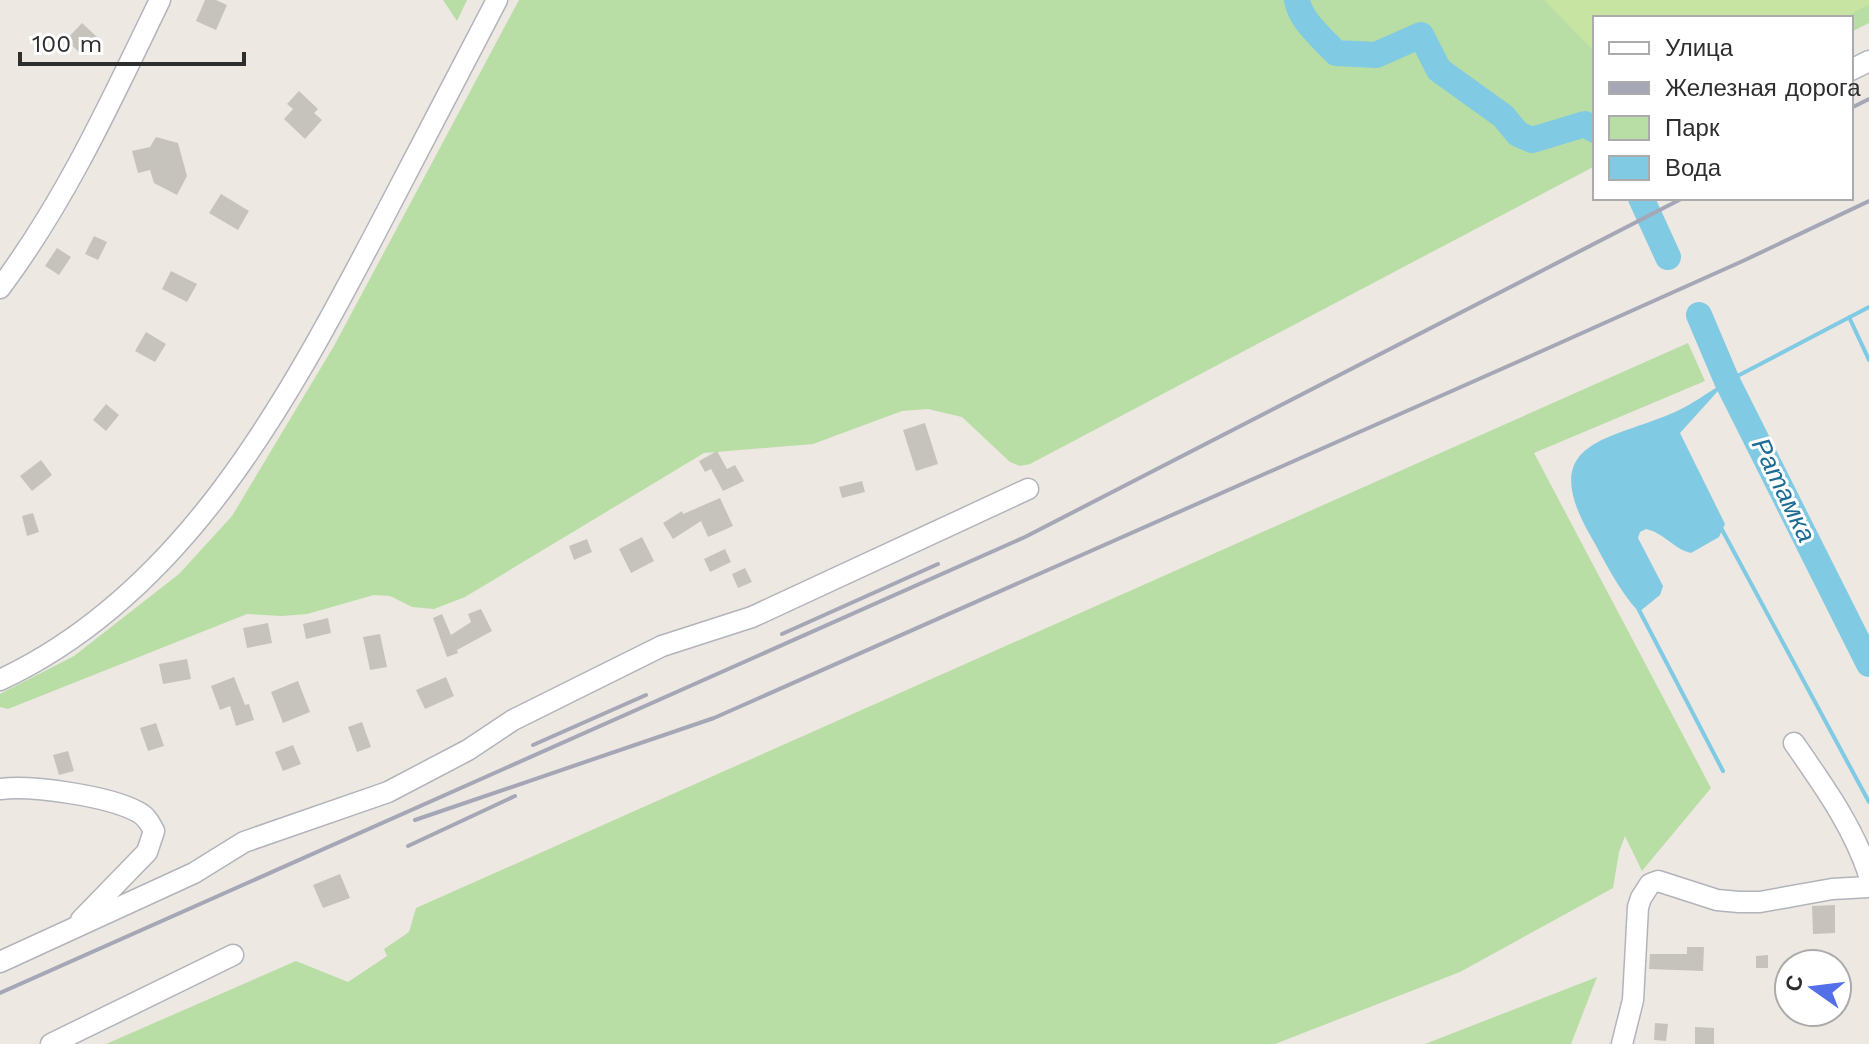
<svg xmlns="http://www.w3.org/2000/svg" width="1869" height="1044" viewBox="0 0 1869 1044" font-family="'Work Sans',sans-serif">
<rect width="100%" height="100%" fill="#ede8e2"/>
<path fill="#b8dea5" d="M443 0H467L457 21Z
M519 0H1869V23L1851 32V18H1595V166L1030 464 1020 466 1010 462 962 417 928 409 902 411 813 444 704 453 465 597 434 609 412 607 390 596 374 595 307 614 282 616 247 614 8 709 0 707V694L74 656 179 574 232 516 334 346Z
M1688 343 1705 381 1534 453 1711 788 1642 871 1625 836 1619 852 1613 888 1460 972 1275 1044H106L296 961 348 982 387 956 384 949 409 932 416 908Z
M1597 977 1571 1044H1425Z"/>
<path fill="#c8e4a2" d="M1544 0H1869V4L1844 18H1595V52Z"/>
<path fill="#81cae3" d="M1727 381 1680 433 1725 524 1719 537 1691 553C1674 549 1664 533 1646 529L1640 532 1638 538 1663 586 1660 595 1639 612C1618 590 1605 561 1590 535 1536 440 1609 441 1675 412 1693 404 1710 391 1727 381Z"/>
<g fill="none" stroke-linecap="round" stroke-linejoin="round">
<path stroke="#81cae3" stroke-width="4" d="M1849 317 1869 360
M1726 382 1869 307
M1720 526 1869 802
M1638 608 1723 771"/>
<path stroke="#81cae3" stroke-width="26" d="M1297 0C1300 20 1322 38 1336 53L1376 55 1421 35 1439 70 1503 116 1518 134 1532 140 1585 124 1595 130
M1641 198 1668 257
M1699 315 1727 381 1869 664"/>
</g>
<path fill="#c6c3bd" d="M205 0H216L227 5 216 30 196 21Z
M82 23 97 37 81 54 66 40Z
M299 91 318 109 314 113 322 120 305 139 284 119 293 109 287 104Z
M156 137 178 143 187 176 177 195 154 183 150 170 138 173 132 151 150 147Z
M221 194 249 211 238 230 209 213Z
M94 236 107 242 98 260 85 254Z
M57 248 71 257 59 275 45 266Z
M171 271 197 284 187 302 162 289Z
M146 332 166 344 155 362 135 351Z
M106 404 119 415 106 431 93 420Z
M925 423 938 464 916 471 903 430Z
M717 451 727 469 735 465 744 481 723 491 711 469 705 472 699 461Z
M41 460 52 475 32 491 20 476Z
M862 481 865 492 842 498 839 487Z
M720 498 733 526 708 537 701 521 673 539 663 523 682 511 683 514Z
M33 513 39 532 27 536 22 516Z
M642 537 654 561 631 573 619 549Z
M587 539 592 552 574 560 569 546Z
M725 549 731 562 710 572 704 559Z
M745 568 752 582 738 588 732 574Z
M481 609 492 631 457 650 458 653 447 657 433 618 442 614 451 635 471 622 468 614Z
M328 618 331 633 306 639 303 624Z
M268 623 272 643 247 648 243 628Z
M380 634 387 667 370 670 363 637Z
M187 659 191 679 163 684 159 664Z
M234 677 245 705 249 704 254 720 236 726 230 706 220 710 211 686Z
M446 677 454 696 425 709 416 690Z
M298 681 310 712 283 723 271 692Z
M362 722 371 747 357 752 348 727Z
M156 723 164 746 148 751 140 728Z
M293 745 301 764 283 771 275 752Z
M68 751 74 771 59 775 53 755Z
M340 874 350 898 323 908 313 885Z
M1835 905V933L1813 934 1812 906Z
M1687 947H1704L1703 971 1649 969 1650 954H1687Z
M1768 955V968H1756V956Z
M1655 1023 1668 1024 1666 1041 1654 1040Z
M1695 1027 1714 1028V1044H1695Z"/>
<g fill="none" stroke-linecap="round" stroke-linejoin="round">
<defs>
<path id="minor" d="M1851 70 1869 61
M0 288C66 200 112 99 160 0
M0 680C184 594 286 403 376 232 416 155 457 77 497 0
M1794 743C1823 785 1853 826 1869 875
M0 789C32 785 109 796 138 812 146 816 150 823 154 831L147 852 81 920
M0 962 194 873 244 842 388 792 468 750 513 720 662 646 752 617 1028 489
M51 1044 233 955
M1622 1044 1633 1000 1638 907 1641 898 1650 884 1658 881 1717 900 1739 902H1760L1832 889 1869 887"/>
</defs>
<use href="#minor" stroke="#b2b4bc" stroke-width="23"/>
<use href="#minor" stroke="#fff" stroke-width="20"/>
<path stroke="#a5a7b6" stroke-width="4" d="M1851 108 1869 99
M782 634 938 564
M533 745 646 695
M415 820 714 718 1533 355 1745 260 1869 201
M408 846 515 796
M0 993 1025 537 1683 198"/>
</g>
<g text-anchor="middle" stroke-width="6" stroke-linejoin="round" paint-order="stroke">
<g font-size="26" font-style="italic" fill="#1c6b93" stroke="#fff">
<text transform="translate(1784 490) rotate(64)" y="9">Ратамка</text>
</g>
</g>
<rect x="1593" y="16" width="260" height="184" fill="#ffffff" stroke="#ababab" stroke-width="2"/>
<rect x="1609" y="42" width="40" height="12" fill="#ffffff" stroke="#ababab" stroke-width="2"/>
<text x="1665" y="56" font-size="24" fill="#2e2e2e">Улица</text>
<rect x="1609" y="82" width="40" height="12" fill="#a5a7b6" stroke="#ababab" stroke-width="2"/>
<text x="1665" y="96" font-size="24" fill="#2e2e2e">Железная дорога</text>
<rect x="1609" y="116" width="40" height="24" fill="#b8dea5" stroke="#ababab" stroke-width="2"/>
<text x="1665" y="136" font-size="24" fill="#2e2e2e">Парк</text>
<rect x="1609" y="156" width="40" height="24" fill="#81cae3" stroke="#ababab" stroke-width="2"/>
<text x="1665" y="176" font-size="24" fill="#2e2e2e">Вода</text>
<g transform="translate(1813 988) rotate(284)"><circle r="38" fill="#ffffff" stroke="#ababab" stroke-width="2"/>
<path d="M0-6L14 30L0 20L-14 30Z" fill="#5470e8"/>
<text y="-12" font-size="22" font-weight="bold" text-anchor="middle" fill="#2e2e2e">С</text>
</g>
<path d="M20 52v12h224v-12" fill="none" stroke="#2e2e2e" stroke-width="4"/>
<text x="32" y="52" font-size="24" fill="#2e2e2e" stroke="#ffffff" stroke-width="6" paint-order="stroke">100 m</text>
</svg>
